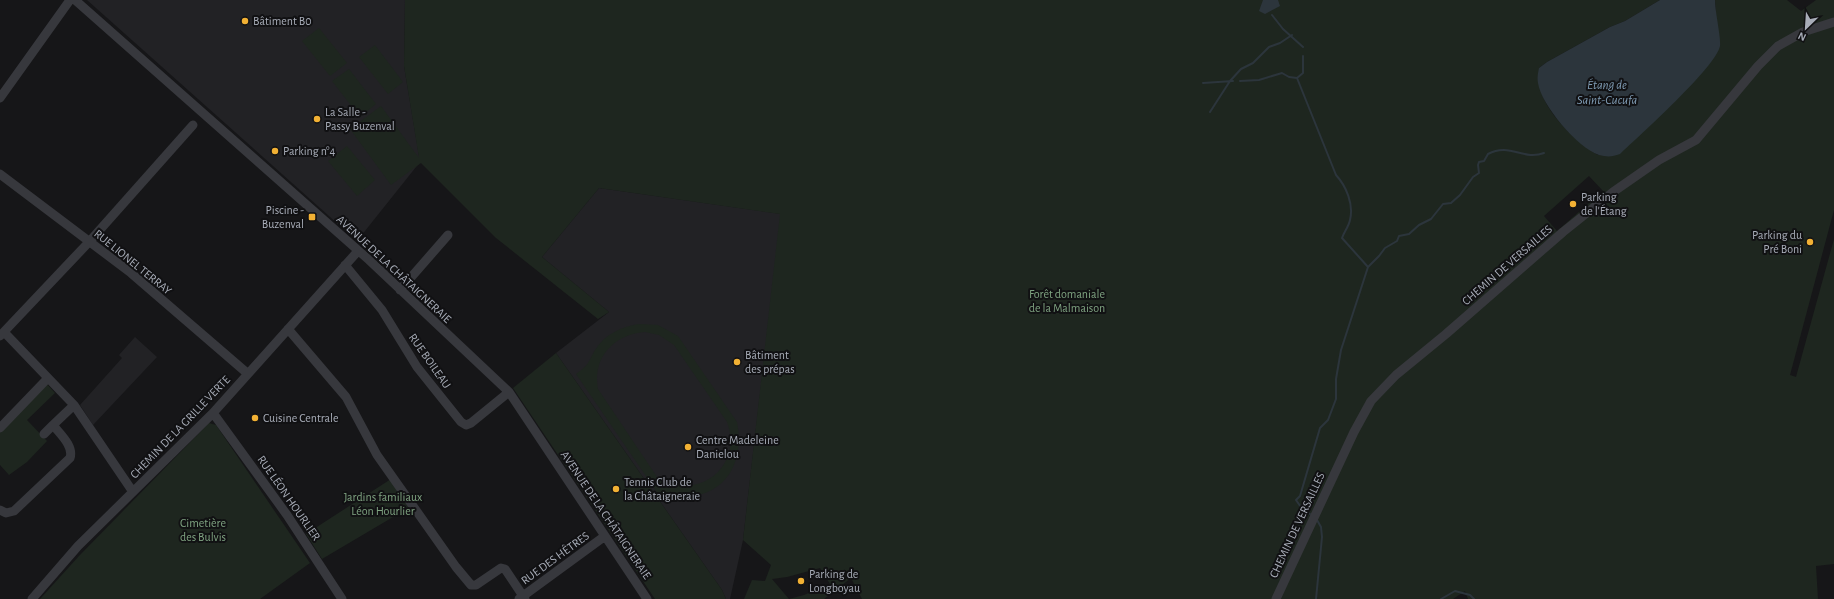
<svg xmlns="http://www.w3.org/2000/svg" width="1834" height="599" viewBox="0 0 1834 599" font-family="'Alegreya Sans',sans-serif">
<rect width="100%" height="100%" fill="#161618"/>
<path fill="#222225" d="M87 0H405L404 66 420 162 357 241Z
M599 188 781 214 743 540 730 599H726L722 590 556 353 609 312 542 257Z
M135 337 157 357 93 425 80 405 122 358 119 355Z"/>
<path fill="#1e261f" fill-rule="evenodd" d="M405 0H1660L1625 21 1610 27 1547 62 1539 68C1540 76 1540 85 1542 93 1547 114 1579 144 1598 155L1716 16 1715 0H1787L1801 11 1816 0H1834V210L1790 375 1796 377 1834 239V564L1816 566 1818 599H1468L1465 591 1453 599H862L851 578 824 599H744L752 580 765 581 771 565 743 540 780 214 599 188 542 257 609 312 598 319 496 238 421 163 391 185 350 129 381 106 419 158 404 66ZM1589 176 1603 191 1557 231 1544 216ZM820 568 830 584 804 595 789 599 772 579 787 577Z
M319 28 347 63 330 76 302 41Z
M375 45 403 82 388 94 359 57Z
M349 69 376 104 360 117 332 81Z
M347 146 375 180 357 196 328 161Z
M639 324 658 325 678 336 737 422C743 452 734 484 702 494 686 499 678 493 663 501L576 374C590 364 587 364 595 350 605 334 621 327 639 324ZM645 332 659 335 674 345 727 422C744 467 697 503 657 477L598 389C592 358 614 334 645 332Z
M556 353 722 590 726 599H655L513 388Z
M45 382 55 393 27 420 47 441 27 462 9 475 0 465V431Z
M209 423 216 425 310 563 260 599H40L79 556Z
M391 479 410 507 322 559 306 534Z"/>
<path fill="#2c353c" d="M1263 0H1278L1280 6 1265 14 1259 11Z
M1660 0H1715C1715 12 1721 37 1720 46 1716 67 1639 136 1620 154 1612 157 1607 157 1599 155 1578 148 1541 105 1538 83 1537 78 1538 73 1539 68L1547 62 1610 27 1625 21Z"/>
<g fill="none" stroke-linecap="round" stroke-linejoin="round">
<path stroke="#2c353c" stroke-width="2" d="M1272 15 1283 29 1303 47
M1303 56V73L1297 78 1336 175C1346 186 1354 204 1350 220 1349 226 1344 232 1342 238L1368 267
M1240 81 1259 80 1282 73 1289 77 1297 78
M1203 83 1233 81
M1210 112 1230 81 1241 69 1253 63 1269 47 1280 43 1292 35
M1310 514 1303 510 1296 500 1300 496 1320 428 1328 420 1336 399V379L1341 350 1368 267 1379 256 1385 248 1397 241 1399 236 1409 234 1419 225 1431 219 1443 204 1451 203 1460 195 1473 177 1479 173 1478 165 1479 162 1484 161 1488 154C1510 142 1523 161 1544 153
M1316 599 1322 537 1321 527 1317 520
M1441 599 1455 591 1470 595 1474 599"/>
<path stroke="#37383d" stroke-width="9" d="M75 0 369 260 509 392 647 599
M0 98 70 0
M0 174 131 273 247 373
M345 265 382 310 417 367 461 422 466 425 471 423 509 392
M400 290 448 235
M288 329 346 397 377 455 456 567 471 585H476L501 568 505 569 525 599
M4 332 74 405 133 492
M0 336 89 242 193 125
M213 413 287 515 342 599
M53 425 74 405
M0 428 48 378
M0 510 6 513 14 511 70 458C74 446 60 434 53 425L44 434
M32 599 78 546 213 413 358 251
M519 599 605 536
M1276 599 1354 432 1371 401 1396 375 1446 334 1563 232 1613 192 1659 160 1696 140 1758 66 1778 46 1803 32 1834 22"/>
</g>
<g fill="#f2b134" stroke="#111113" stroke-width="1.5">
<circle cx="245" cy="21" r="4"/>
<circle cx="317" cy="119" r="4"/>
<circle cx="275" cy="151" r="4"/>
<circle cx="1573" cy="204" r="4"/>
<rect x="308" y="213" width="8" height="8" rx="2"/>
<circle cx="1810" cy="242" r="4"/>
<circle cx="737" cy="362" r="4"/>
<circle cx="255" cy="418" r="4"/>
<circle cx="688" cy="447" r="4"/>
<circle cx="616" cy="489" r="4"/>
<circle cx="801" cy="581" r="4"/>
</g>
<g text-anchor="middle" stroke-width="4" stroke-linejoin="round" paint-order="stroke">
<g font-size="12" fill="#a8adb8" stroke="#111113" text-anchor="start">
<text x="253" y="25">Bâtiment B0</text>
<text x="325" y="116">La Salle -<tspan x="325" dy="14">Passy Buzenval</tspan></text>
<text x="283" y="155">Parking n°4</text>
<text x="1581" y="201">Parking<tspan x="1581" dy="14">de l'Étang</tspan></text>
<text x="304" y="214" text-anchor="end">Piscine -<tspan x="304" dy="14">Buzenval</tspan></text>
<text x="1802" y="239" text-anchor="end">Parking du<tspan x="1802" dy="14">Pré Boni</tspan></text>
<text x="745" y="359">Bâtiment<tspan x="745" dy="14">des prépas</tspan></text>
<text x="263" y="422">Cuisine Centrale</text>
<text x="696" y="444">Centre Madeleine<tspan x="696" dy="14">Danielou</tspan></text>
<text x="624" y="486">Tennis Club de<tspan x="624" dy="14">la Châtaigneraie</tspan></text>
<text x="809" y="578">Parking de<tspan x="809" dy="14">Longboyau</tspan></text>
</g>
<g font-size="12" fill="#a8adb8" stroke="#111113">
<text transform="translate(133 262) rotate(39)" y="4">RUE LIONEL TERRAY</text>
<text transform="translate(1507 265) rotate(-41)" y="4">CHEMIN DE VERSAILLES</text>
<text transform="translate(394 269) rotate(43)" y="4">AVENUE DE LA CHÂTAIGNERAIE</text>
<text transform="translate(430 361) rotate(55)" y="4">RUE BOILEAU</text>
<text transform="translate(180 427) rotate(-46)" y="4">CHEMIN DE LA GRILLE VERTE</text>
<text transform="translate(289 498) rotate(55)" y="4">RUE LÉON HOURLIER</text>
<text transform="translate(606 515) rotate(56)" y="4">AVENUE DE LA CHÂTAIGNERAIE</text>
<text transform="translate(1297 525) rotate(-65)" y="4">CHEMIN DE VERSAILLES</text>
<text transform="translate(555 558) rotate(-36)" y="4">RUE DES HÊTRES</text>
</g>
<g font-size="12" fill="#7fa381" stroke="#111113">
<text x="1067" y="298">Forêt domaniale<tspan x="1067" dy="14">de la Malmaison</tspan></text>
<text x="383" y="501">Jardins familiaux<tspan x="383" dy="14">Léon Hourlier</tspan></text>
<text x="203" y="527">Cimetière<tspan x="203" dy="14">des Bulvis</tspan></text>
</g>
<g font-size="13" font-style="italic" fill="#7f9bb3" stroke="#111113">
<text x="1607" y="89">Étang de<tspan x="1607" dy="15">Saint-Cucufa</tspan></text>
</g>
</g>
<g transform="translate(1806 28) rotate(205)" stroke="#111113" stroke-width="3" paint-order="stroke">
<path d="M0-3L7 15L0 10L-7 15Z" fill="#a8adb8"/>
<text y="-6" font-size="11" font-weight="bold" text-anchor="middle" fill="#a8adb8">N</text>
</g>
</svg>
